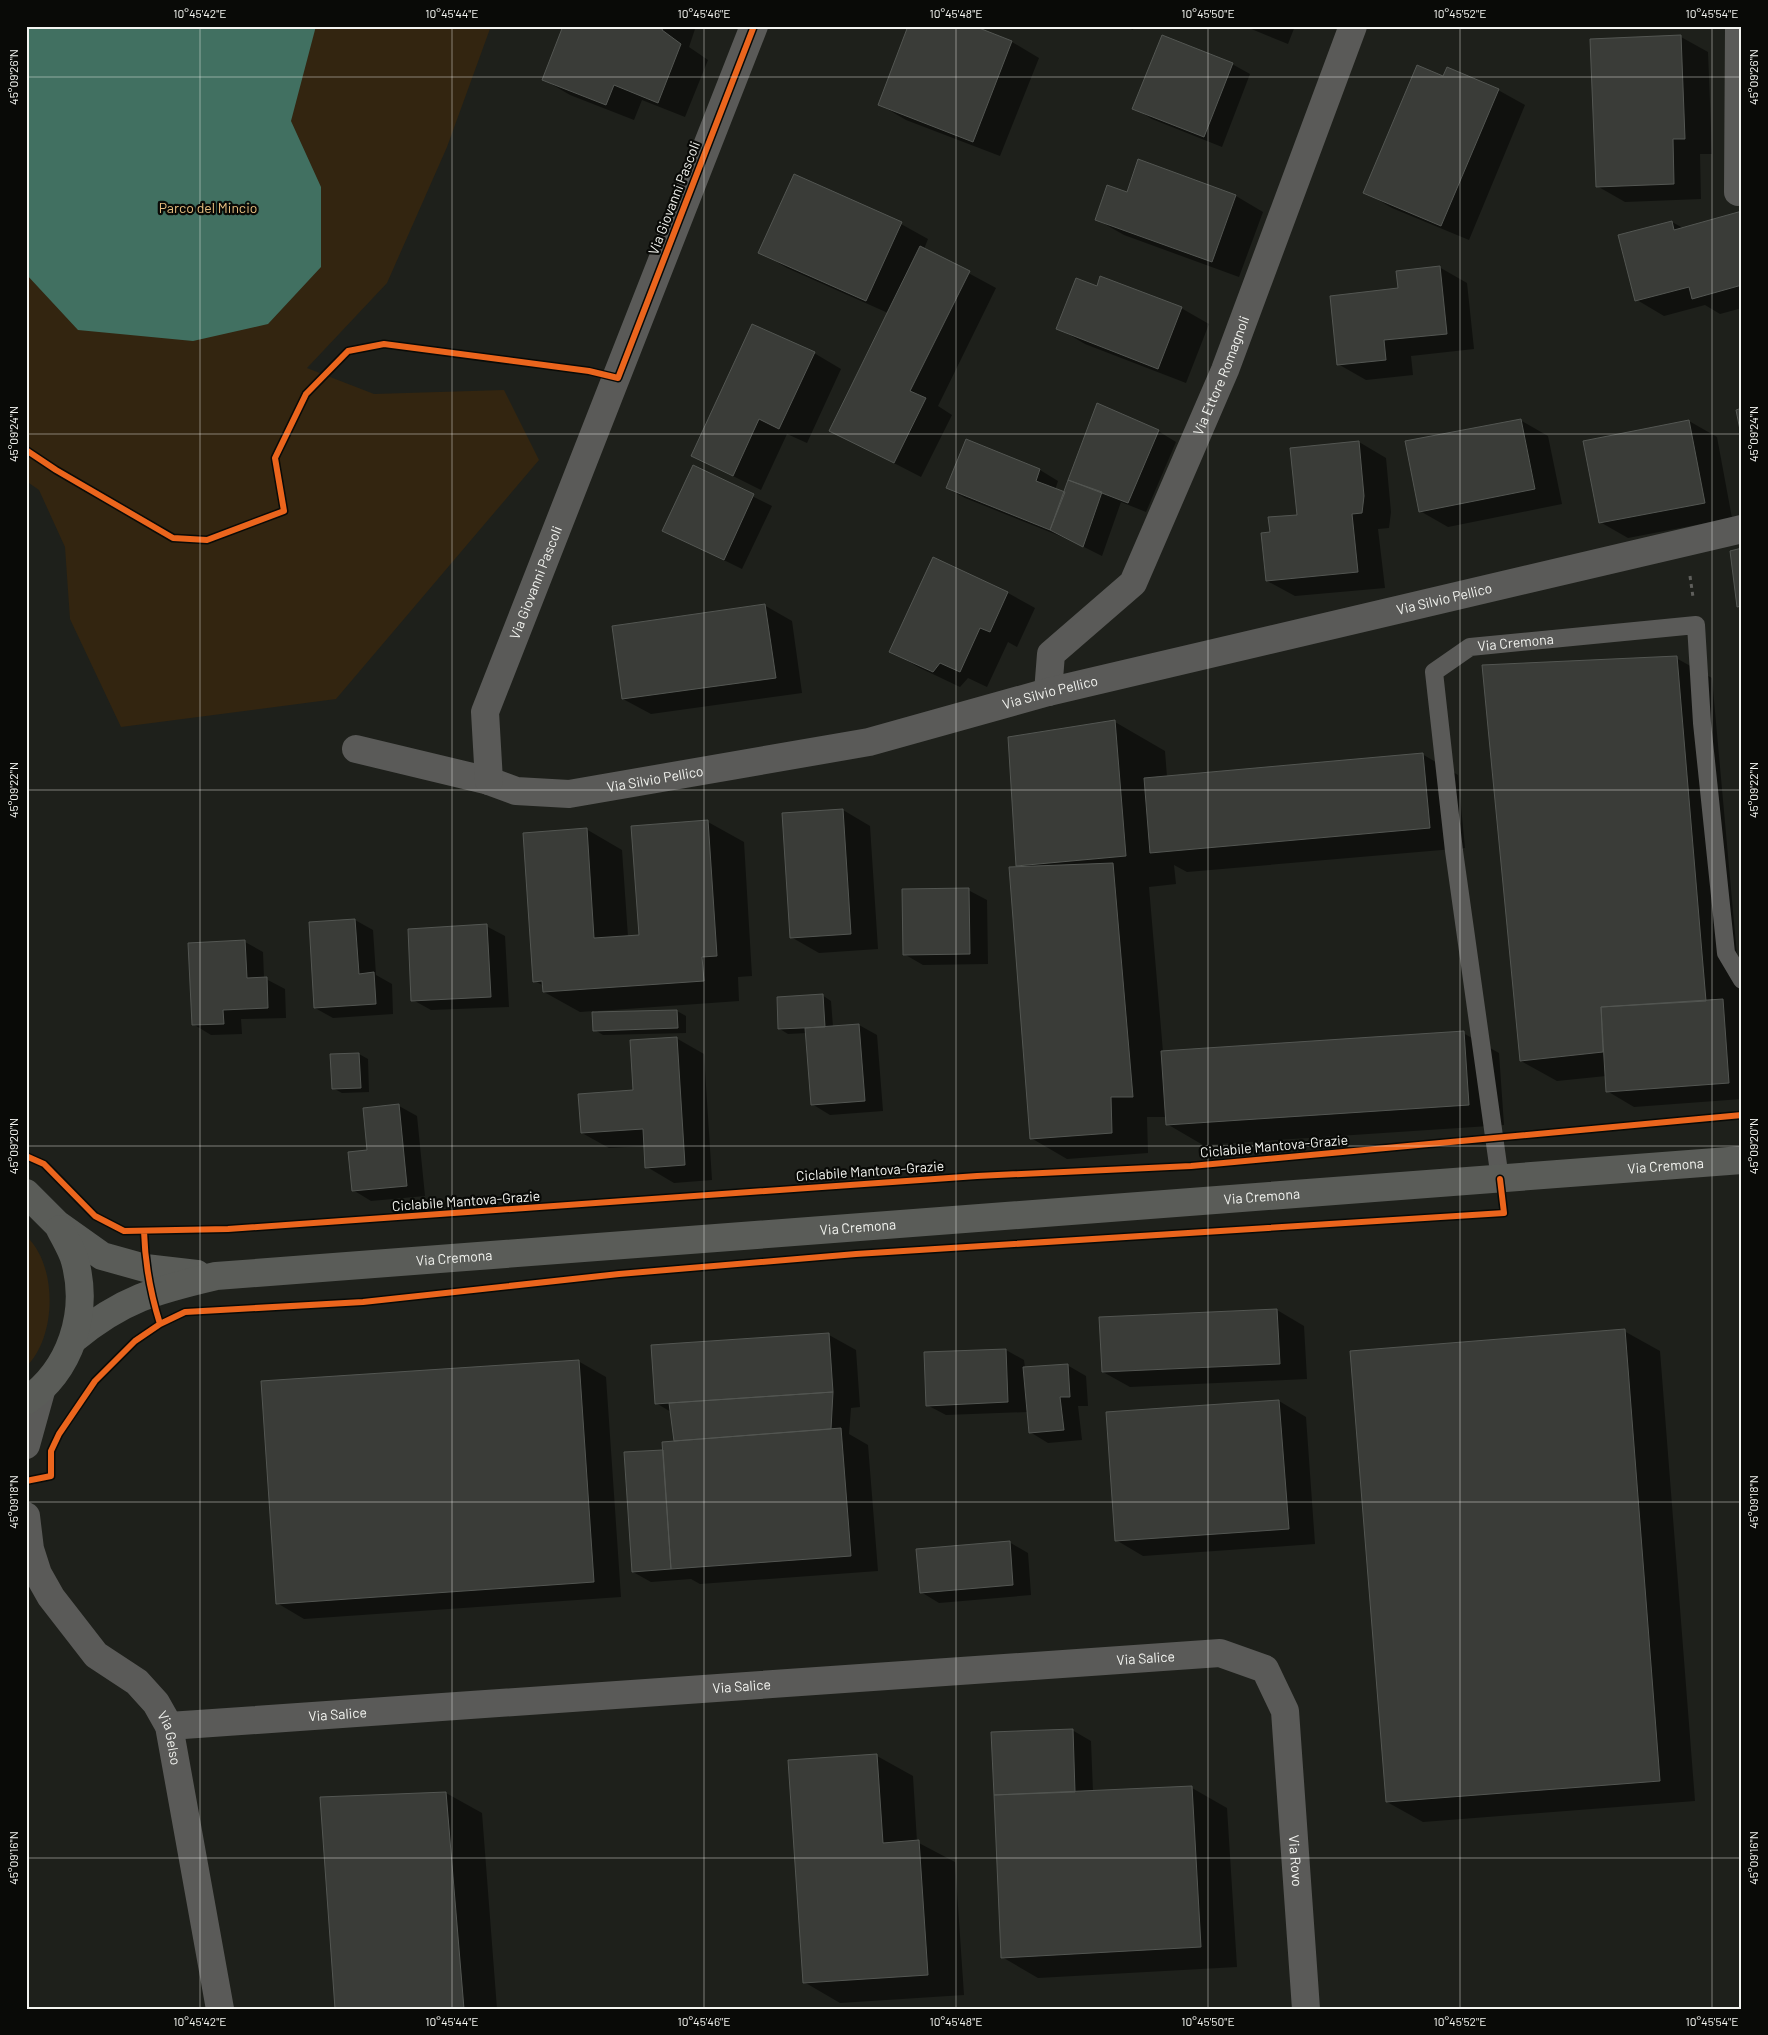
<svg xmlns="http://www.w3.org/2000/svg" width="1768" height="2035" viewBox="0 0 1768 2035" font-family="Barlow,sans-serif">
<rect width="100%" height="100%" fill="#1e201b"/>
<path fill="#332510" d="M26 26H491L447 147 387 283 307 368 374 394 504 390 539 460 336 699 121 727 70 619 65 547 39 490 26 481Z
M26 1236C58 1265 57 1337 26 1367Z"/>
<path fill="#417061" d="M26 26H316L291 121 321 187V267L268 324 193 341 78 330 26 274Z"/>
<path fill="#0007" d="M564 26H696L689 47 708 60 685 117 642 100 634 120 570 95 543 79Z
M971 26 1012 42 1039 58 1000 156 906 120 879 104Z
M1123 26H1134L1133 30Z
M1244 26H1295L1288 44Z
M1681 37 1708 52 1712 154H1700L1701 199 1625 202 1597 186Z
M1232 64 1250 74 1222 147 1152 119 1134 108Z
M1444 77 1498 90 1525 105 1469 240 1392 208 1365 192Z
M1139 161 1236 196 1263 212 1239 277 1124 235 1096 219 1127 194Z
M1742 213V308L1720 314 1705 305 1664 316 1637 300 1672 222 1683 228Z
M901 224 928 239 924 249 996 288 938 406 952 415 921 477 830 430 888 313 787 268 760 252Z
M1439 267 1467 283 1474 349 1411 356 1413 375 1366 380 1338 364 1399 290Z
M1181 308 1209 324 1186 383 1085 344 1058 328Z
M814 353 841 369 807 443 787 434 761 490 693 456Z
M1520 420 1548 436 1562 504 1448 527 1420 511Z
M1689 421 1717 437 1732 518 1628 538 1600 522Z
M1158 431 1176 442 1146 512 1121 502 1102 556 1070 540 965 498 947 488 966 441 1040 470 1058 481 1055 490 1066 494Z
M1359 442 1386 458 1391 512 1389 528 1378 529 1385 588 1295 596 1267 581 1298 516Z
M693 467 772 506 742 569 663 530Z
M933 559 1008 593 1035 608 1017 647 1008 642 987 687 968 678 960 687 918 667 891 651Z
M764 605 792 621 802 693 651 714 623 699Z
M1676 658 1712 678 1742 1011V1099L1634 1107 1607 1091 1606 1076 1557 1081 1521 1061Z
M1115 722 1165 751 1167 777 1422 754 1458 775 1465 848 1187 872 1174 865 1176 884 1149 887 1163 1052 1463 1033 1499 1053 1504 1125 1203 1145 1167 1124 1166 1117H1147L1148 1153 1067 1159 1031 1138 1021 867 1018 865Z
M843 810 870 826 878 949 819 953 791 937Z
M708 822 744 842 752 976 738 977 739 1001 598 1011V1013L677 1011 686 1016V1033L603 1035 595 1030 594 1011 580 1012 544 992V986L535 981 586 829 622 850 628 937 640 936Z
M968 890 987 900 988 964 923 965 904 954Z
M355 920 373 930 376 975 392 984 393 1014 333 1018 315 1008Z
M486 926 505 936 509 1007 431 1010 413 1000Z
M245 942 263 952 264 978 285 989 286 1018 241 1019 242 1034 211 1035 193 1024 189 944Z
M822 995 831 1001 833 1027 859 1025 877 1035 883 1111 830 1115 812 1104 807 1033 788 1034 780 1029Z
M676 1038 704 1054 712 1180 674 1183 647 1167 645 1146 609 1148 582 1133 634 1091Z
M359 1054 368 1059 369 1092 342 1093 333 1088Z
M399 1106 417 1116 425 1196 371 1201 353 1190 368 1151Z
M1277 1310 1304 1326 1307 1379 1130 1387 1103 1372Z
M1624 1331 1660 1351 1695 1801 1423 1822 1387 1802Z
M829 1335 856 1350 860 1407 851 1408 849 1434 868 1445 878 1571 700 1584 691 1579 651 1582 633 1572 664 1451 678 1442 675 1440 671 1412 656 1403Z
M1006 1350 1024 1360 1025 1368 1067 1365 1086 1376 1088 1406H1078L1082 1440 1048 1443 1030 1432 1028 1412 946 1415 927 1405 926 1353Z
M578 1361 606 1377 621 1597 304 1619 277 1603Z
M1279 1401 1306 1417 1315 1544 1143 1556 1116 1540 1108 1413Z
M1009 1542 1028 1553 1031 1595 939 1603 921 1592Z
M1072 1730 1091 1741 1093 1792 1192 1788 1227 1808 1237 1967 1038 1978 1002 1957Z
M877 1756 913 1776 917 1842 955 1862 964 1995 840 2003 804 1982Z
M446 1793 482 1813 497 2009H336Z"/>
<path fill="#3a3c38" stroke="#535652" d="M563 26H664L662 30 681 44 658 103 614 85 606 105 542 80Z
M908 26H974L1012 41 973 142 878 105Z
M1162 35 1233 63 1204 137 1132 109Z
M1681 35 1685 139H1673L1674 184 1596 187 1590 39Z
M1417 65 1443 76 1447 67 1499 89 1441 226 1363 193Z
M1138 159 1236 195 1212 262 1095 220 1107 185 1127 192Z
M794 174 902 222 866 301 758 253Z
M1742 211V285L1692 299 1689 287 1635 301 1618 235 1672 221 1674 230Z
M920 246 970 271 910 391 926 398 894 463 829 431Z
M1440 266 1447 334 1384 340 1386 360 1337 365 1330 296 1398 288 1396 271Z
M1100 276 1182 307 1158 369 1056 329 1076 278 1097 286Z
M752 324 815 352 779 429 759 419 733 476 691 456Z
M1097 403 1159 430 1128 503 1068 480Z
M1742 408V440L1736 410Z
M1521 419 1535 489 1419 512 1405 441Z
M1689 420 1705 503 1599 523 1583 441Z
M966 439 1040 469 1036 481 1065 492 1050 530 946 488Z
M1359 441 1364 496 1362 513 1352 514 1358 572 1266 581 1261 533 1270 532 1268 517 1297 515 1290 448Z
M693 465 754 494 724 560 662 531Z
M1068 480 1102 492 1083 547 1050 530Z
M1742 548V606L1737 607 1730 551Z
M933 557 1008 592 990 632 980 628 960 672 940 663 933 672 889 652Z
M765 604 776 678 622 699 612 626Z
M1677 656 1706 1001 1601 1007 1603 1052 1520 1061 1482 665Z
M1115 720 1126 856 1016 866 1008 737Z
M1423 753 1430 828 1150 853 1144 778Z
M843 809 851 934 790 938 782 813Z
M708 820 717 956 702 957 704 981 543 992 542 981 533 982 523 833 587 828 594 938 639 935 631 826Z
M1113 863 1133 1097H1111L1112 1133 1030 1139 1009 867Z
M969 888 970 954 903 955 902 889Z
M355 919 359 974 374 972 376 1004 314 1008 309 922Z
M487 924 491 997 411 1001 408 929Z
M245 940 247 978 267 977 268 1008 223 1010 224 1024 192 1025 188 943Z
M823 994 825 1027 778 1029 777 997Z
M1723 999 1729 1083 1606 1092 1601 1007Z
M677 1010 678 1028 593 1031 592 1012Z
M859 1024 865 1101 811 1105 805 1028Z
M1464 1031 1469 1105 1166 1125 1161 1051Z
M677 1037 685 1165 645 1168 643 1129 581 1133 578 1094 633 1090 630 1040Z
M359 1053 361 1088 332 1089 330 1054Z
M399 1104 407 1186 352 1191 348 1152 367 1150 363 1108Z
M1277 1309 1280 1364 1102 1372 1099 1317Z
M1625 1329 1660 1781 1386 1802 1350 1351Z
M829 1333 833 1392 655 1404 651 1345Z
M1006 1349 1008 1402 926 1406 924 1352Z
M579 1360 594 1582 276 1604 261 1381Z
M1068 1364 1070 1397H1060L1064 1430 1029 1433 1023 1367Z
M833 1392 831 1429 674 1441 669 1403Z
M1279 1400 1289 1529 1115 1541 1106 1412Z
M841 1428 851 1556 671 1569 662 1442Z
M663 1450 671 1569 632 1572 624 1452Z
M1010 1541 1013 1585 920 1593 916 1549Z
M1073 1729 1075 1792 994 1795 991 1732Z
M877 1754 883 1843 919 1840 928 1975 803 1983 788 1760Z
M1192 1786 1201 1947 1001 1958 994 1795Z
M446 1792 464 2009H335L320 1797Z"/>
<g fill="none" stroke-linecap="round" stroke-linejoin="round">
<path stroke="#5f5f5c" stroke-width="3" stroke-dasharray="4 4" stroke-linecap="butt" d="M1690 576 1693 597"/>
<path stroke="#5a5a58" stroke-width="18" id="s1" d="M1500 1179 1454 851 1434 672 1470 647 1696 625 1702 723 1726 953 1742 980"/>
<g stroke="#5a5a58" stroke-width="28">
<path d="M1738 192 1739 26"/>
<path id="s2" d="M1048 692 1051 654 1133 583 1225 370 1353 26"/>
<path id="s3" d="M356 749 489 781 516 791 569 794 869 742 1048 692 1742 529"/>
<path id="s4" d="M489 781 485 712 754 26"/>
<path d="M26 1445 41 1391"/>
<path id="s5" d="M26 1516 30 1549 38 1574 51 1597 96 1655 137 1682 156 1703 169 1726 220 2009"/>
<path id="s6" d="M169 1726 1220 1653 1265 1669 1285 1711 1306 2009"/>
</g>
<g stroke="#5a5c58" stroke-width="28">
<path d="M26 1193 57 1224 102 1256 145 1268 197 1274"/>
<path id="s7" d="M74 1339C122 1299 156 1290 216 1276L1742 1160"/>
<path d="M26 1401C71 1370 89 1313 75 1261 72 1250 65 1239 60 1229"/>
</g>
<defs>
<path id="cycleway" d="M26 450 56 470 173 538 207 540 284 511 275 458 306 394 348 351 384 344 589 371 618 378 754 26
M26 1156 44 1164 95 1216 124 1231 228 1229 977 1176 1191 1166 1742 1115
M160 1324 185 1312 363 1302 619 1274 856 1254 1504 1213 1500 1179
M26 1481 51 1476V1451L59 1434 95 1381 135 1341 160 1324C150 1292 145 1264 144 1231"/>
</defs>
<use href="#cycleway" stroke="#090a07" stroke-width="9"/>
<use href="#cycleway" stroke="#eb651d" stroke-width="6"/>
</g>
<path fill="none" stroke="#f3f4f0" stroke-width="1" stroke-opacity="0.45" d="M200 26V2009M452 26V2009M704 26V2009M956 26V2009M1208 26V2009M1460 26V2009M1712 26V2009M26 77H1742M26 434H1742M26 790H1742M26 1146H1742M26 1502H1742M26 1858H1742"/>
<g text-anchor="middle" stroke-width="4.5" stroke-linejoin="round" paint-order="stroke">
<g font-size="14" fill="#f3f4f0" stroke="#090a07">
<text transform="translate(674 198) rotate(-69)" y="5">Via Giovanni Pascoli</text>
<text dy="5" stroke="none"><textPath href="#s2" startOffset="372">Via Ettore Romagnoli</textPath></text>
<text dy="5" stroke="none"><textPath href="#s4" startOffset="208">Via Giovanni Pascoli</textPath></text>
<text dy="5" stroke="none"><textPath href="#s3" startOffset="1116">Via Silvio Pellico</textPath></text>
<text dy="5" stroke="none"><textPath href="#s1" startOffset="601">Via Cremona</textPath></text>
<text dy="5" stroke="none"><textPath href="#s3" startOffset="711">Via Silvio Pellico</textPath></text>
<text dy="5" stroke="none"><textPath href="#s3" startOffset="306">Via Silvio Pellico</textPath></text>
<text transform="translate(1274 1146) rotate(-5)" y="5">Ciclabile Mantova-Grazie</text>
<text dy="5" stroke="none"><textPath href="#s7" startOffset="1611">Via Cremona</textPath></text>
<text transform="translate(870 1171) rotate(-4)" y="5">Ciclabile Mantova-Grazie</text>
<text dy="5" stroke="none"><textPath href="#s7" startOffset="1206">Via Cremona</textPath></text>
<text transform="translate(466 1201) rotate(-4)" y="5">Ciclabile Mantova-Grazie</text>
<text dy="5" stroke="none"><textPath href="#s7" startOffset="801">Via Cremona</textPath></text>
<text dy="5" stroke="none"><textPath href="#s7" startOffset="396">Via Cremona</textPath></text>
<text dy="5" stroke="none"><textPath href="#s6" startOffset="979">Via Salice</textPath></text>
<text dy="5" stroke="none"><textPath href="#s6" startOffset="574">Via Salice</textPath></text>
<text dy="5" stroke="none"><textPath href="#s6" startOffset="169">Via Salice</textPath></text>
<text dy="5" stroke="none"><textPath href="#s5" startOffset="275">Via Gelso</textPath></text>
<text dy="5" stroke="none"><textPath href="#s6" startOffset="1298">Via Rovo</textPath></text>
</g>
<g font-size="14" fill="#e7bd7f" stroke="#090a07">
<text x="208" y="213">Parco del Mincio</text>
</g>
</g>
<rect width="1768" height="2035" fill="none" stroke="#090a07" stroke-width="55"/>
<rect x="28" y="28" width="1712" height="1980" fill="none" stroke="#f3f4f0" stroke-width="2"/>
<g font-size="12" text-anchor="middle" fill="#f3f4f0">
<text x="200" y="18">10°45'42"E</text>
<text x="452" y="18">10°45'44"E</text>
<text x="704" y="18">10°45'46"E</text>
<text x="956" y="18">10°45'48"E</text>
<text x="1208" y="18">10°45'50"E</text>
<text x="1460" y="18">10°45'52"E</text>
<text x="1712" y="18">10°45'54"E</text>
<text transform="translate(14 77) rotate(-90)" y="4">45°09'26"N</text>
<text transform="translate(1754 77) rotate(-90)" y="4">45°09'26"N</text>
<text transform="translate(14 434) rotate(-90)" y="4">45°09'24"N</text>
<text transform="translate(1754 434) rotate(-90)" y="4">45°09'24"N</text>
<text transform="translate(14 790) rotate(-90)" y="4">45°09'22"N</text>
<text transform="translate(1754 790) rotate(-90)" y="4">45°09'22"N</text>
<text transform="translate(14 1146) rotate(-90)" y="4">45°09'20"N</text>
<text transform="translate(1754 1146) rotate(-90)" y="4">45°09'20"N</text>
<text transform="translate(14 1502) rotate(-90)" y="4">45°09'18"N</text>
<text transform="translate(1754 1502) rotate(-90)" y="4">45°09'18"N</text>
<text transform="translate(14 1858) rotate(-90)" y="4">45°09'16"N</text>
<text transform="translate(1754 1858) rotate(-90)" y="4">45°09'16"N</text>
<text x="200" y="2026">10°45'42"E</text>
<text x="452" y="2026">10°45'44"E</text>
<text x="704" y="2026">10°45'46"E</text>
<text x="956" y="2026">10°45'48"E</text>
<text x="1208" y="2026">10°45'50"E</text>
<text x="1460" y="2026">10°45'52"E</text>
<text x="1712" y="2026">10°45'54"E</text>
</g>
</svg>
